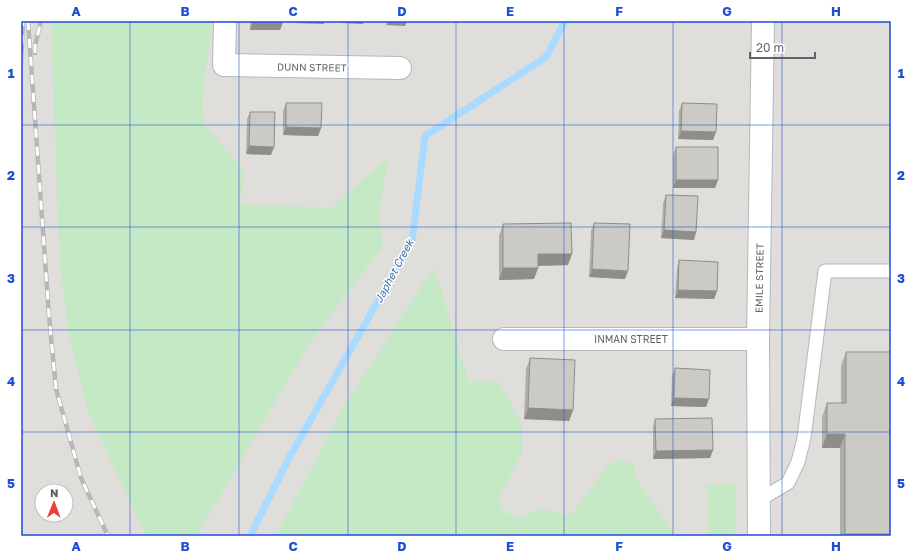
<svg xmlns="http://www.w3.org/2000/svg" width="912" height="557" viewBox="0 0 912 557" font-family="'Golos Text',sans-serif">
<rect width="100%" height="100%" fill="#f1efe8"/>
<path fill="#e0deda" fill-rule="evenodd" d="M21 21H891V536H21ZM42 491H66V515H42Z"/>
<path fill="#c5e8c5" d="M51 21H212L202 102 204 124 244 171 240 204 331 208 388 157 379 213 383 246 306 349 197 536H146L89 414 69 338 59 251Z
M434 267 469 382H499L522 425V453L503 488 498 501 506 513 523 519 538 508 571 515 608 465 621 459 633 464 638 482 676 536H276L346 402Z
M736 484 735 536H707V485Z"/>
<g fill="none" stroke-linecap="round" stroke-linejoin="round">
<path stroke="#aadaff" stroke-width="7" d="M250 536 289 458 412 241 425 136 546 57 565 21"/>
<defs>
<path id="lane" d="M759 500 788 483 798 462 804 438 825 271H891"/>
<path id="street" d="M225 21 224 65 400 68
M504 339H758
M759 536 758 339 763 21"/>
</defs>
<use href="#lane" stroke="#b5b8bc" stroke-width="15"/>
<use href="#street" stroke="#b5b8bc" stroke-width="24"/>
<use href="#lane" stroke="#fff" stroke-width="13"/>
<use href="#street" stroke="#fff" stroke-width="22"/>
<defs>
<path id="rail" d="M28 21 49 316 56 389 81 478 108 536
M35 53V46L41 21
M21 62 23 21"/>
</defs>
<use href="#rail" stroke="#b6b7b8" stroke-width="4.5"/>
<use href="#rail" stroke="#fff" stroke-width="3" stroke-dasharray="9" stroke-linecap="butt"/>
</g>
<path fill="#afaea9" d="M250 21H283V22L280 30H250Z
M286 103 321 128 318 136 283 135V111Z
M682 103 716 132 713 140 678 139 679 111Z
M250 112 271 155 246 154 247 119Z
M676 147 718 180 715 188H673V155Z
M666 195 696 232 694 240 661 238 663 203Z
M594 223 625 279 589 277 591 231Z
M503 224 568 265 538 266V268L534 279 499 280V236Z
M679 260 717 291 714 299 675 298 677 268Z
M846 352 891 536H840V448H822V417L827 403H841V366Z
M530 358 573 410 569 421 524 419 526 369Z
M675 368 706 407 671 406 672 376Z
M655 419 713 450 710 458 653 459V427Z"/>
<path fill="#8f8d8a" d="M296 21H325L324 24 295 23Z
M343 21H364L363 24 342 23Z
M388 21H407L405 26 386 25Z
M253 22H283L280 30H250Z
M286 127 321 128 318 136 283 135Z
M681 131 716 132 713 140 678 139Z
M249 146 274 147 271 155 246 154Z
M676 180H718L715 188H673Z
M664 230 696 232 694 240 661 238Z
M538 254H572L568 265 533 266Z
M503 268H538L534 279 499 280Z
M592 269 628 271 625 279 589 277Z
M678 290 717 291 714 299 675 298Z
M674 398 709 399 706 407 671 406Z
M528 408 573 410 569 421 524 419Z
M827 434H845L840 448H822Z
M713 450 710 458 653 459 656 451Z
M845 534H891V536H844Z"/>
<path fill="#cccac5" stroke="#8f8d8a" d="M253 21H283V22H253Z
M286 103H322L321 128 286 127Z
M682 103 717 104 716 132 681 131Z
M250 112H275L274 147 249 146Z
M676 147H718V180H676Z
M666 195 698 196 696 232 664 230Z
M571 223 572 254H538V268H503V224Z
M594 223 630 224 628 271 592 269Z
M679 260 718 262 717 291 678 290Z
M846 352H891V534H845V434H827V403H846Z
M530 358 575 360 573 410 528 408Z
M675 368 710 370 709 399 674 398Z
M712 418 713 450 656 451 655 419Z"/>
<path fill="none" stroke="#1d4ed8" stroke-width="1" stroke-opacity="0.55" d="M130 21V536M239 21V536M348 21V536M456 21V536M564 21V536M673 21V536M782 21V536M21 125H891M21 227H891M21 330H891M21 432H891"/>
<g text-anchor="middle" stroke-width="3" stroke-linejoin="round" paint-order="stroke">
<g font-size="10" fill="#5f6368" stroke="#fff">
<text transform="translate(312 67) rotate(1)" y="4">DUNN STREET</text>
<text transform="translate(759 278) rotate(-89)" y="4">EMILE STREET</text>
<text x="631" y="343">INMAN STREET</text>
</g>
<g font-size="11" font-style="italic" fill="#4174aa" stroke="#fff">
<text transform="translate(394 271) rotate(-62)" y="4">Japhet Creek</text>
</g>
</g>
<rect width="912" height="557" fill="none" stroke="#ffffff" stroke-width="44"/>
<g transform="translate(54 503) rotate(1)"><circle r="19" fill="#ffffff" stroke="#bfc1c3"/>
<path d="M0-3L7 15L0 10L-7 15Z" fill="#ea4335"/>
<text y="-6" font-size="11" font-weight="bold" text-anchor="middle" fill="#5f6368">N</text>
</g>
<path d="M750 52v6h65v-6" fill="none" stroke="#5f6368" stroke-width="2"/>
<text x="756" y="52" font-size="12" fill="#5f6368" stroke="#ffffff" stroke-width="3" paint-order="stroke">20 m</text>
<rect x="22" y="22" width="868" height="513" fill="none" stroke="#1d4ed8" stroke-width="1.5"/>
<g font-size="13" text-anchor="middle" font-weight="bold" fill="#1d4ed8">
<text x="76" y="16">A</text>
<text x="185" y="16">B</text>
<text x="293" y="16">C</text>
<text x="402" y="16">D</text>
<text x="510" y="16">E</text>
<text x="619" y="16">F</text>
<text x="727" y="16">G</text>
<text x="836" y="16">H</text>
<text x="11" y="78">1</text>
<text x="901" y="78">1</text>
<text x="11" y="180">2</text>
<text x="901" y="180">2</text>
<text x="11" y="283">3</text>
<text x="901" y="283">3</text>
<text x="11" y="386">4</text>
<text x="901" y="386">4</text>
<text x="11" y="488">5</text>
<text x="901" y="488">5</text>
<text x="76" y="551">A</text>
<text x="185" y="551">B</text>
<text x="293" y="551">C</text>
<text x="402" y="551">D</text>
<text x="510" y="551">E</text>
<text x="619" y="551">F</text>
<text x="727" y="551">G</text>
<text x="836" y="551">H</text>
</g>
</svg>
